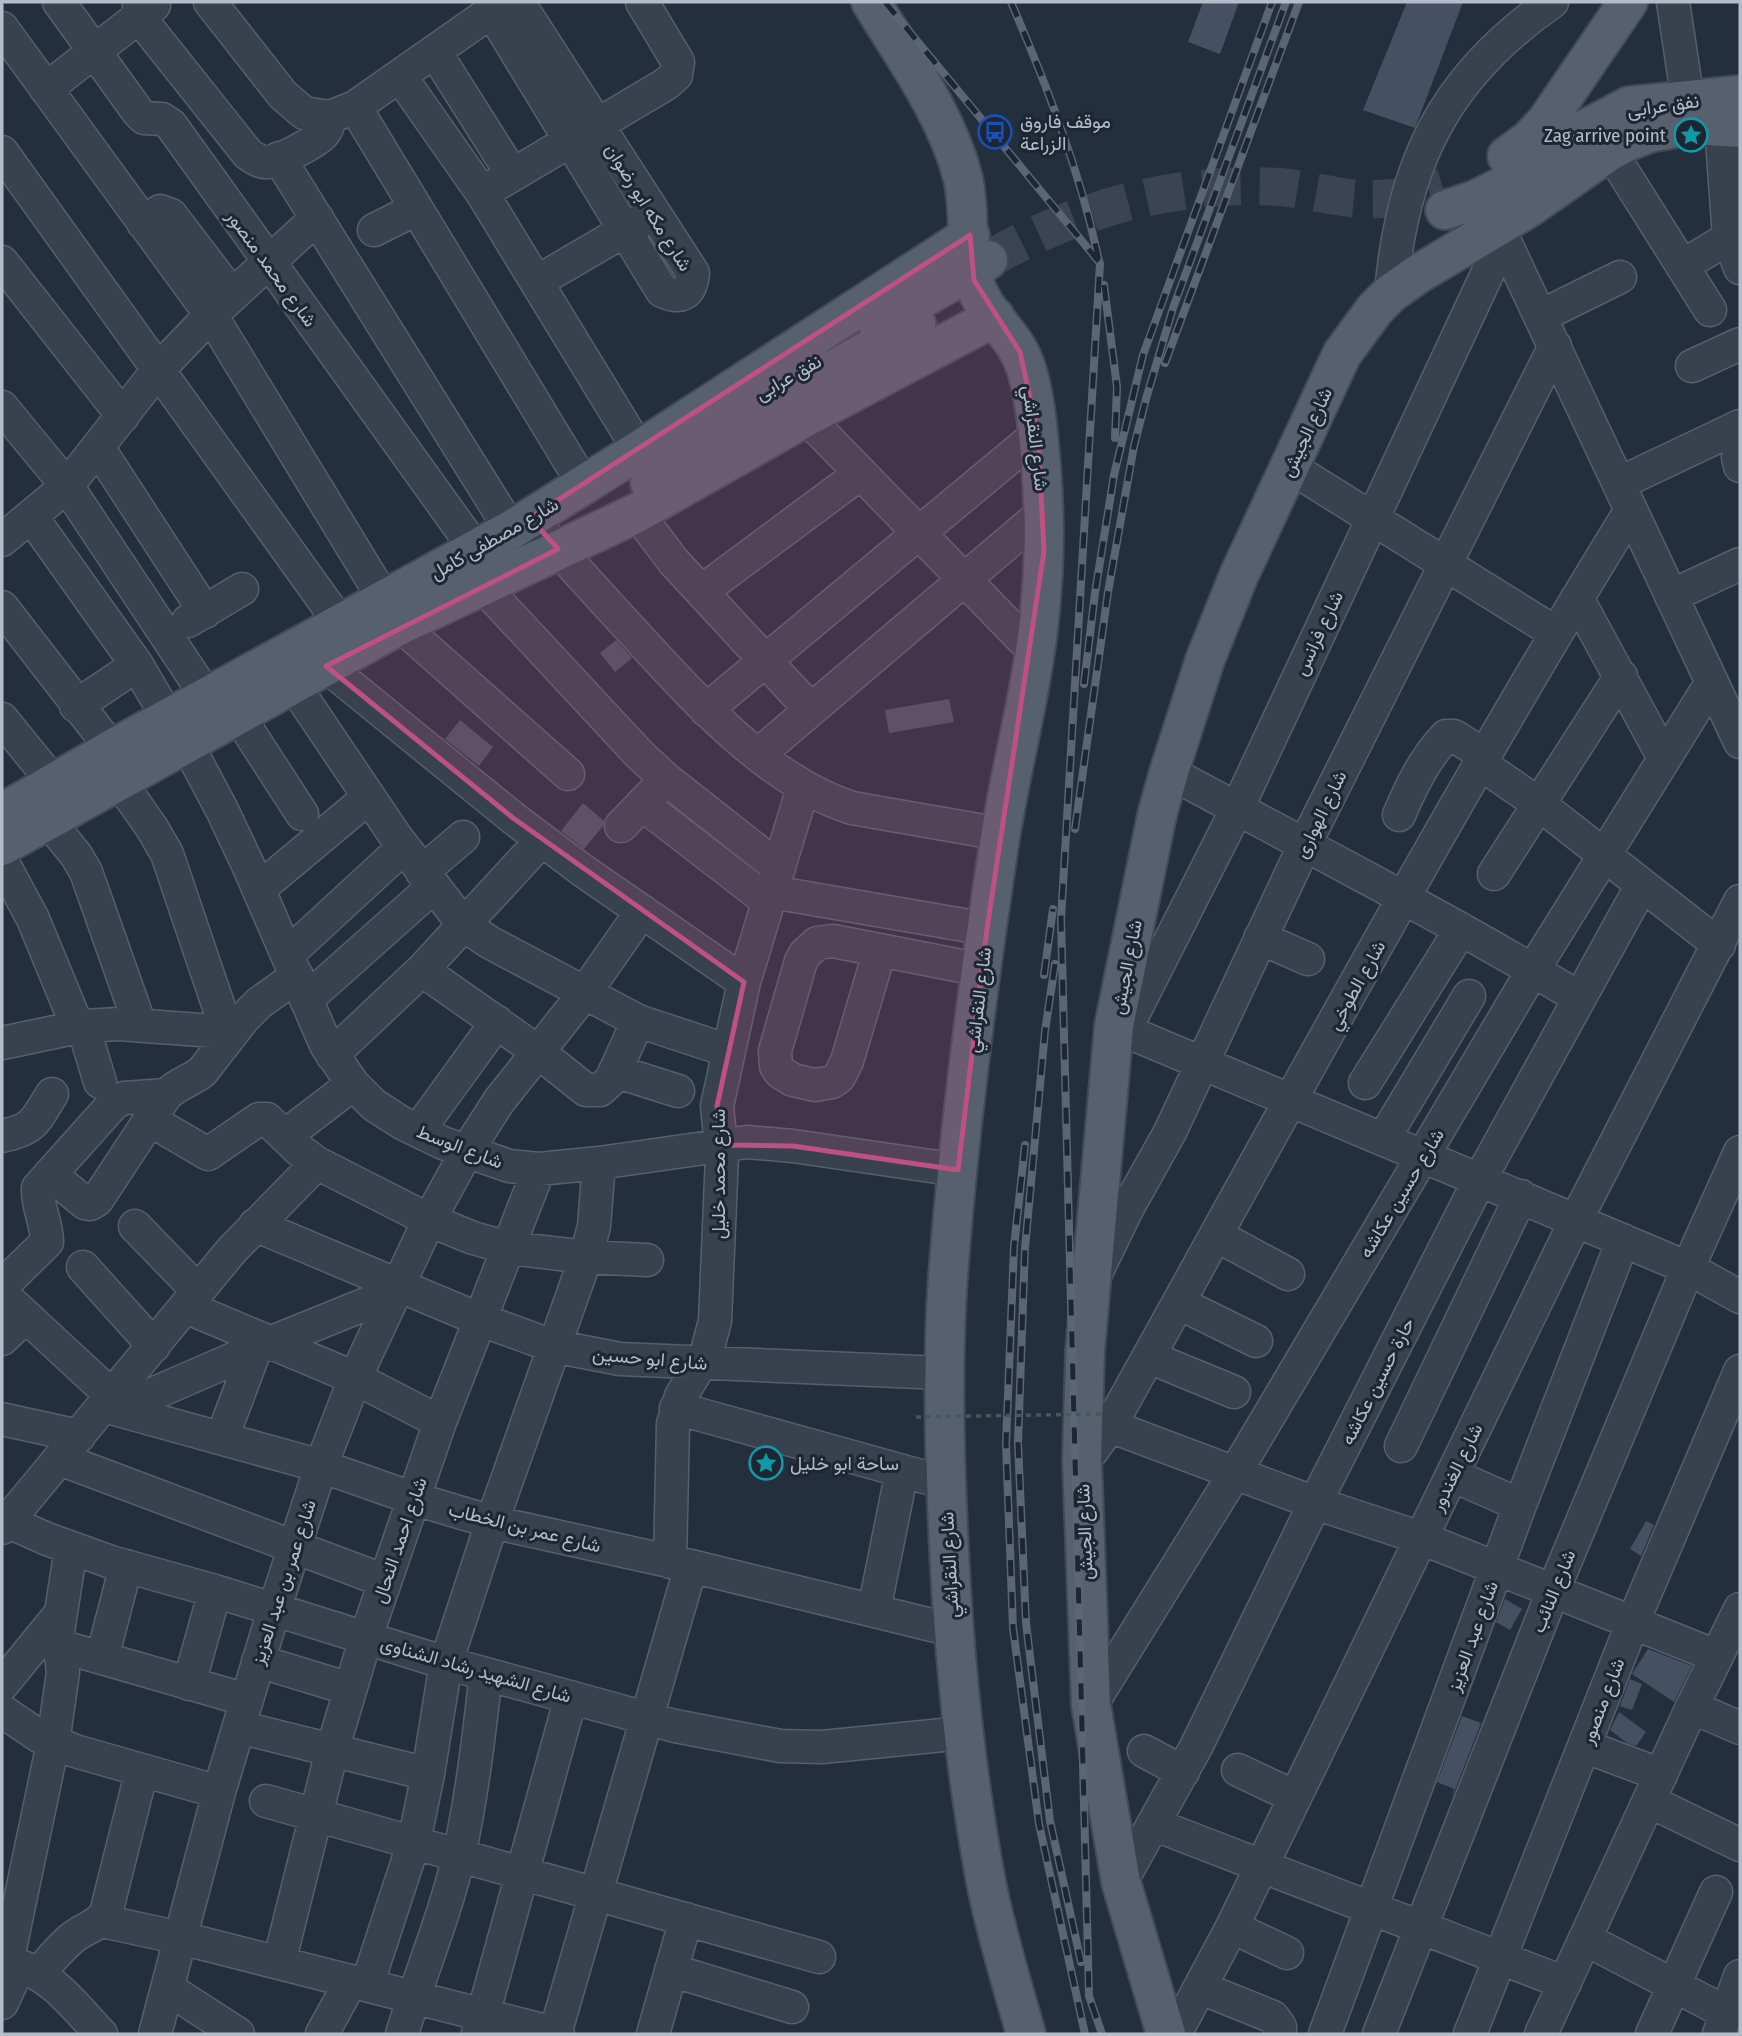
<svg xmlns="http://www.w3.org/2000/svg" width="1742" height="2036" viewBox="0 0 1742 2036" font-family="'Fira Sans Condensed',Vazirmatn,sans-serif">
<rect width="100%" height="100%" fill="#242f3e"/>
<path fill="#455162" d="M1203 2H1239L1220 54 1188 42Z
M1407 2H1463L1415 128 1363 110Z
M616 640 632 658 615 672 600 653Z
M949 699 954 722 889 733 885 710Z
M460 720 493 747 479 766 445 739Z
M583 803 604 821 603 826 584 849 561 831Z
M1646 1521 1654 1525 1641 1556 1630 1549Z
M1505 1599 1522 1609 1510 1630 1496 1622Z
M1648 1649 1692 1666 1674 1702 1632 1674Z
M1630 1679 1642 1684 1632 1710 1620 1706Z
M1619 1712 1646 1732 1636 1746 1627 1743 1610 1730Z
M1462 1716 1481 1723 1452 1798 1454 1789 1437 1782Z"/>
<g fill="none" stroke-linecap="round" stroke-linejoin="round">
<path stroke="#3a4453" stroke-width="38" stroke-dasharray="38 19" stroke-linecap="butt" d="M988 260C1077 208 1176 181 1280 187 1301 189 1322 194 1343 197 1378 202 1410 198 1443 187"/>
<defs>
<path id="minor" d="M59 2 138 112 144 118 162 119 171 125 476 550
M139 2V17L248 154C255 159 261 163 269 162 282 160 316 142 324 133 328 128 329 122 330 117
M210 2 283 95 304 113 330 117 355 107 505 2
M1673 2 1691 121
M492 12 662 291C681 300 691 294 693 273L518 2
M2 28 211 315 384 599
M435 52 512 174
M400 76 482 193 639 450
M46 89 154 5
M355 107 584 485
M1721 125 1729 238 1740 268
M1610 151 1710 310
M2 152 340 623
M279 158 511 530
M482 193 666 84 676 75 678 62 642 2
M143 223 160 211 171 215 232 295
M1498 227 1740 742
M374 230 416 209
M2 262 123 416
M1682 266 1729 238
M552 273 641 221
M1391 293C1402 164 1444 77 1552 2
M1541 316 1620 277
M1692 366 1740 344
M2 407 67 486 207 697
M806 417 1035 652
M99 449 205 612
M1740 451 1738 458 1740 466
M1290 467 1556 633
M1620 483 1740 426
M637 513 674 562 811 710
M31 516 137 665 168 718
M530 518C564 557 599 595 634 633 693 697 767 781 852 808L1001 834
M2 540 67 486 158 370 211 315 317 218
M467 569 639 754 666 779 779 868
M702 591 861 473
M1671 596 1740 564
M1577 598 1664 758
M2 607 112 749
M188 621 242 589
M400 625 568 774
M326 666 513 818 582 870 744 982
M293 684 396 837 464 925 489 942 638 1021 729 1051
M76 706 137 665
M706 710 1038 434
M238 715 302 814
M2 719 54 783
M187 744 222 810 248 865 326 1045 353 1084 374 1105 402 1123 443 1143 509 1166 539 1169 599 1163 747 1142 793 1146 958 1170
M759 754 1045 511
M1481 764 1539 804 1719 945
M1169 772C1306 846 1445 917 1578 997
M119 781 152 828 167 854 229 1037
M33 802 76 855 86 872 140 1025
M642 804 769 902
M1399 815C1411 787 1424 759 1446 736H1454L1486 756
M621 826 656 790
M2 861 33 919 78 1028
M422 872 463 837
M1494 874 1621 676
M259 889 369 797
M772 892 987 929
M1260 938 1308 959
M880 950 847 1061 839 1077 832 1082 815 1085 793 1080 780 1072 776 1066 775 1051 801 961 805 954 817 943 833 941 982 970
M288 954 404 847
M422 970 537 1051 586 1090H600L611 1080 638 1021
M306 1000 433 887
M83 1026 100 1082
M1114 1026 1688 1268 1740 1297
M1125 1030 1237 809 1489 270 1493 249 1492 230
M2 1043 83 1026 119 1024 227 1032
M332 1055 422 970 542 840
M615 1071 678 1091
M1365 1083 1461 929
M150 1120 208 1154 259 1119H267L298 1149 317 1163 429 1220 473 1238 509 1248 586 1257 647 1260
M418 1131 497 1022
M2 1136C35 1129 35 1121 52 1094
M285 1136 353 1084
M1384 1138 1469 996
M50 1174 85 1203 90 1204 97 1200 166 1095C177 1084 190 1081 202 1072L244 1018 259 1003 297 976
M255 1225 481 1320 553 1346 620 1359 943 1373
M135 1226 198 1291
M1216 1235 1288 1274
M83 1267 154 1346
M1096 1273 1127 1209 1170 1132 1304 846 1555 346
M2 1286 47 1242C47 1223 37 1207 38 1188L114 1103 124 1098 166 1095
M2 1294 112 1396
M1179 1303 1256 1341
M186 1307 355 1378 440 1422
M2 1339 26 1316
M1149 1357 1234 1392
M104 1406 321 1466 412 1498 492 1522 691 1566 952 1630
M676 1408 946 1483
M118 1409 272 1342 393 1293
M2 1419 79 1436
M1110 1426 1315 1503 1421 1538 1716 1656
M222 1438 255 1350
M1401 1446 1521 1196
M60 1459 385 1581
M1082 1460 1092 1451 1110 1426C1281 1119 1447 809 1631 510
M1452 1475 1520 1505
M2 1519 47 1539 111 1562 215 1591 446 1663 675 1726 780 1746 822 1747 963 1733
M2 1528 232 1250 317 1163
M670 1562 673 1424 681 1396 706 1355 715 1321 722 1156 717 1106 744 982 803 788
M874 1610 902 1471
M60 1646 247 1700
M102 1658 126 1566
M258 1661 350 1689
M189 1684 215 1591
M2 1685 60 1614
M1091 1705 1235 1473 1533 970 1712 682
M1692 1707 1740 1728
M2 1711 39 1736 75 1751 219 1792
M239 1727 428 1774
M1584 1746 1661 1775
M1144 1751 1183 1772
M1238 1770 1295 1797
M266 1801 819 1957
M1649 1801 1740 1845
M1153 1824 1565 1983
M1121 1882 1196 1747 1315 1503 1480 1179 1642 885
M102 1921 181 1938 558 2034
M1232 1927 1287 1953
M1585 1939 1727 2013
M7 1963 53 1743 63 1672 58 1632 71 1548
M279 1963 332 1751 366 1637 440 1422 539 1169
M20 1966C56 1979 75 2007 101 2034
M671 1970 792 2007
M39 1973C49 1962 59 1949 71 1939 83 1928 98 1927 106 1913L142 1770
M367 1985 414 1842 428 1774 446 1663 492 1522 586 1257 594 1226 599 1163
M167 1988 238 2034
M1201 1988 1273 2017 1280 2027V2034
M2 2003 19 1966
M478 2033 571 1697
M155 2034 219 1792 274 1610 321 1466 355 1378 429 1220 467 1151 499 1101 584 994 642 911
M322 2034 351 1981
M402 2034C420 1974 445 1916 459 1855 472 1796 479 1735 486 1674
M555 2034 691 1566
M653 2034 686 1919
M1175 2034 1232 1927 1576 1220 1740 901
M1325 2034 1520 1505 1623 1240
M1379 2034 1553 1591 1688 1268 1740 1152
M1470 2034 1633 1622 1740 1371
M1541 2034 1692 1707 1740 1609
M1652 2034 1716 1892
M1719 2034 1740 1976"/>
<path id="major" d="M871 2C905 58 946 113 963 178 971 213 964 250 974 282 985 317 1016 333 1027 371 1036 401 1038 434 1041 465 1045 514 1045 562 1040 611 1033 687 1012 763 1000 838 978 983 959 1130 948 1276 942 1360 944 1444 948 1528 953 1646 964 1765 986 1882 996 1933 1012 1984 1026 2034
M1507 156 1529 140 1546 122 1628 2
M1445 210 1475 200 1503 186 1578 133 1629 106 1740 95
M878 324 988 260
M650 482 659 470 676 457 916 324
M2 813 112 749 511 530 639 450 970 235
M2 846 400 625 637 513 806 417 995 317
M1166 2034 1121 1882 1091 1705 1082 1460 1085 1351 1114 1026 1157 815 1169 772 1205 660 1239 575 1342 354 1375 309 1391 293 1418 274 1527 209 1610 151 1629 141 1649 133 1692 125 1740 128"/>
</defs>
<use href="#minor" stroke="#565f6c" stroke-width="35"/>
<use href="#major" stroke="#414a57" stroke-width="42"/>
<use href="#minor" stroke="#38414e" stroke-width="32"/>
<use href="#major" stroke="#56606e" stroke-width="38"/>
<defs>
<path id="rail" d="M885 2 1100 263 1061 919 1089 1996 1102 2034
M1011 2C1047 86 1080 171 1099 261
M1104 285 1117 387 1115 438
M1165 363 1299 2
M1084 684 1095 593 1114 475 1143 355 1272 2
M1075 829 1108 592 1134 446 1146 399 1173 308 1286 2
M1055 964 1045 1031 1025 1248 1018 1443 1026 1623 1050 1821 1081 1962
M1044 975 1053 909
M1025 1145 1014 1247 1006 1444 1013 1628 1039 1824 1085 2034"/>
</defs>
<use href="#rail" stroke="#5a6575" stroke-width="8"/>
<use href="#rail" stroke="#1d2633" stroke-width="5" stroke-dasharray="16" stroke-linecap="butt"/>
<path stroke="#44595c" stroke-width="3.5" stroke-dasharray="5 5" stroke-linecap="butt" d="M916 1417 1101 1414"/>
</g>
<path fill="#bd5182" fill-opacity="0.2" stroke="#bd5182" stroke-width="5" stroke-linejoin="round" d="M970 235 974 280 1020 352 1038 434 1044 551 987 929 958 1170 793 1146 721 1145 717 1106 744 982 513 818 326 666 558 549 530 518Z"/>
<defs>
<symbol id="bus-ring" viewBox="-11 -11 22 22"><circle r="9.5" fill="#1d2633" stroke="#1a4fb4" stroke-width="1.5"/><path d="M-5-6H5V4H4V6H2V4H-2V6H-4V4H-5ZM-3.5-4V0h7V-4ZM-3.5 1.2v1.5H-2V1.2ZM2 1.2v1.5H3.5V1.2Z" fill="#1a4fb4"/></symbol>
<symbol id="sight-ring" viewBox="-11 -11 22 22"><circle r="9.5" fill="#1d2633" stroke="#0f9aa8" stroke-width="1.5"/><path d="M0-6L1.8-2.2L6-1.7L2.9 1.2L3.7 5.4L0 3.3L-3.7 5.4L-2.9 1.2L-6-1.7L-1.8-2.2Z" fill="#0f9aa8"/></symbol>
</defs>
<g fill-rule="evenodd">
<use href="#bus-ring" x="976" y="113" width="38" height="38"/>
<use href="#sight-ring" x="1672" y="116" width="38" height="38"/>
<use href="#sight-ring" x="747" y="1444" width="38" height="38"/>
</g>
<g text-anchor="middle" stroke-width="6" stroke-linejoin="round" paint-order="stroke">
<g font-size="19" fill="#b4bcc9" stroke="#1d2633">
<text transform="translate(1663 105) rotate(-8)" y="7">نفق عرابى</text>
<text transform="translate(649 207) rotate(58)" y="7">شارع مكه ابو رضوان</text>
<text transform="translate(272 268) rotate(54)" y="7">شارع محمد منصور</text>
<text transform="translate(788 377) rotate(-30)" y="7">نفق عرابى</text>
<text transform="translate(1306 432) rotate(-65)" y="7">شارع الجيش</text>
<text transform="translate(1036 438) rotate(83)" y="7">شارع النقراشي</text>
<text transform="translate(494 538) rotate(-30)" y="7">شارع مصطفى كامل</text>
<text transform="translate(1318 633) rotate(-65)" y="7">شارع فرانس</text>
<text transform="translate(1320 814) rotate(-64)" y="7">شارع الهوارى</text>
<text transform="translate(1126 967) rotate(-79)" y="7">شارع الجيش</text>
<text transform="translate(1356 985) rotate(-61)" y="7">شارع الطوخي</text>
<text transform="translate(978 1000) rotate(-83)" y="7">شارع النقراشي</text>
<text transform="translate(460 1146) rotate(21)" y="7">شارع الوسط</text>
<text transform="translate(718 1174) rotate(-90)" y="7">شارع محمد خليل</text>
<text transform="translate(1401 1193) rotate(-59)" y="7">شارع حسين عكاشه</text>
<text transform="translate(650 1358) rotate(5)" y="7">شارع ابو حسين</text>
<text transform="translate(1377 1381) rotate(-63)" y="7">حارة حسين عكاشه</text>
<text transform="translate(1456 1467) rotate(-64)" y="7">شارع الغندور</text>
<text transform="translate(525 1527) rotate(14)" y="7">شارع عمر بن الخطاب</text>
<text transform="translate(1084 1532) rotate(-92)" y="7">شارع الجيش</text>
<text transform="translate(399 1540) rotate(-71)" y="7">شارع احمد النحال</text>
<text transform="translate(949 1565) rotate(-93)" y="7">شارع النقراشي</text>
<text transform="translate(283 1582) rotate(-72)" y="7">شارع عمر بن عبد العزيز</text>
<text transform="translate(1553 1591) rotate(-68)" y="7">شارع النائب</text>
<text transform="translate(1472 1636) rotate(-70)" y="7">شارع عبد العزيز</text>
<text transform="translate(476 1669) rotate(16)" y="7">شارع الشهيد رشاد الشناوى</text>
<text transform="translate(1602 1701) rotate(-69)" y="7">شارع منصور</text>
</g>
<g font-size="19" fill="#b4bcc9" stroke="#1d2633" text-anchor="start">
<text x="1020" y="128">موقف فاروق<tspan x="1020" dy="22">الزراعة</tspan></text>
<text x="1666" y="142" text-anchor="end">Zag arrive point</text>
<text x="790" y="1470">ساحة ابو خليل</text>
</g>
</g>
<rect width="1742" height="2036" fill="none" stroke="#b4bcc9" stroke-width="7"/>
</svg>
